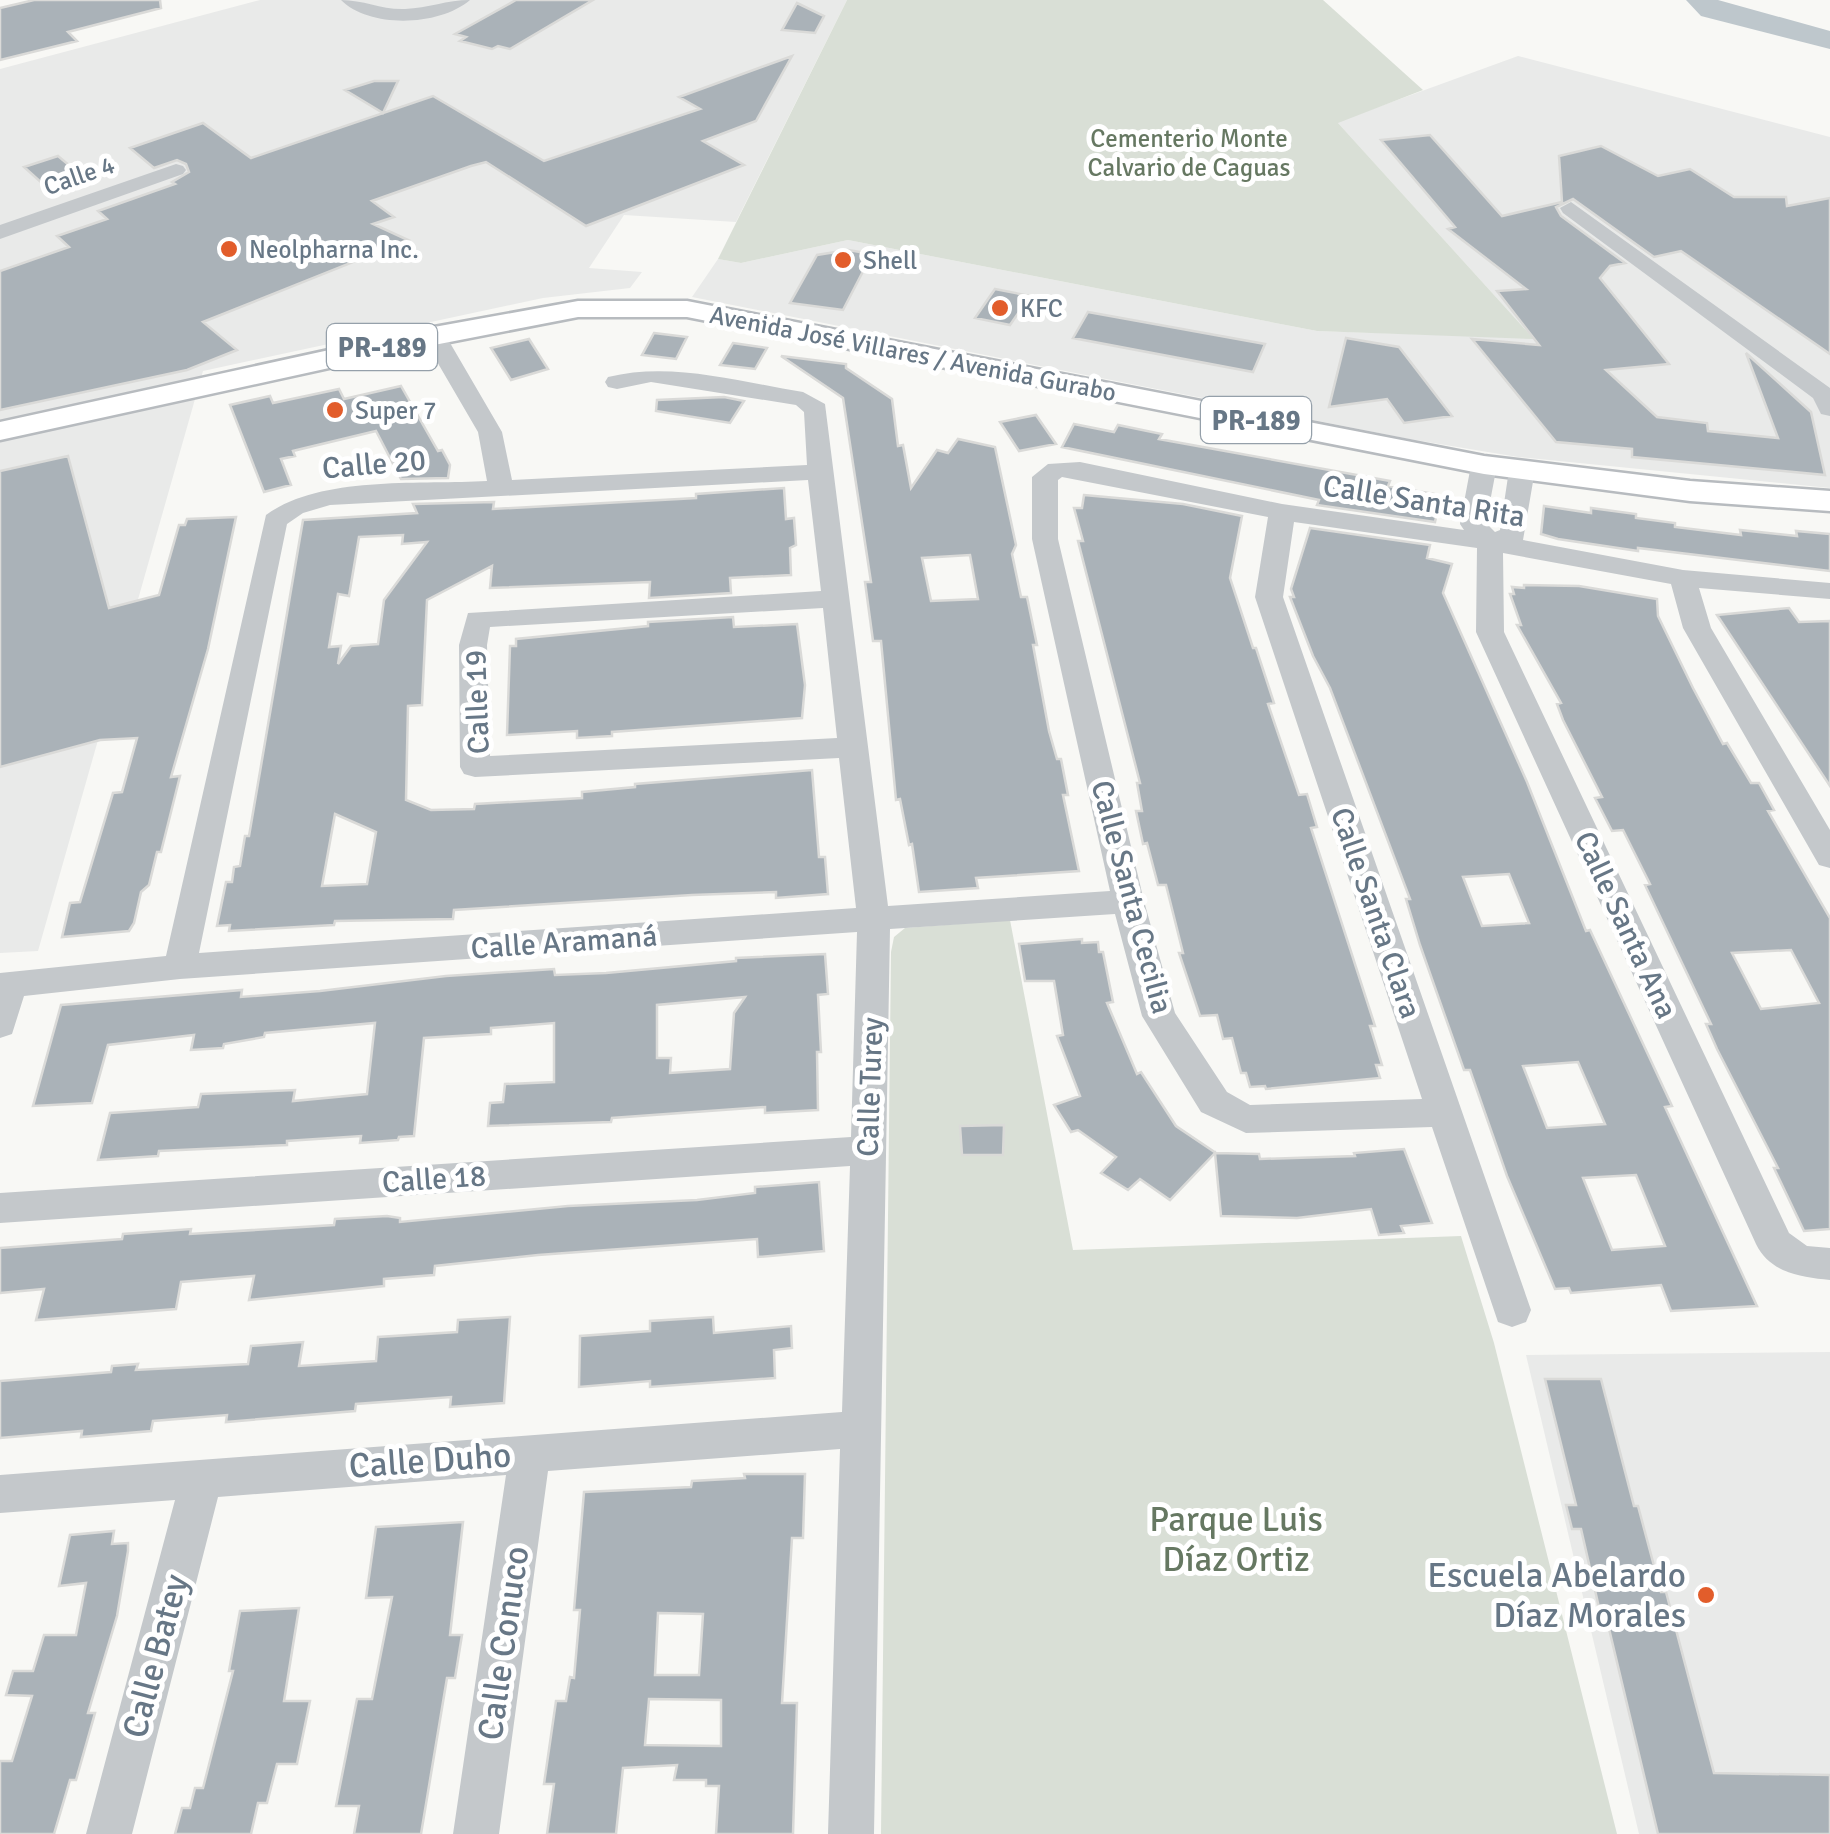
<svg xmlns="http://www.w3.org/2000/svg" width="1830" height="1834" viewBox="0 0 1830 1834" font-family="Signika,sans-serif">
<rect width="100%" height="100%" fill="#f8f8f5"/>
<path fill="#e9eae9" d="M260 0H847L736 222 624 215 589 268 642 272 630 288 543 298 203 371 38 951 0 953V69Z
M1518 56 1830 137V488L1518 457 1409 439 692 297 718 259 741 263 848 240 1317 331 1533 338 1337 122Z
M1830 1352V1834H1639L1526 1355Z"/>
<path fill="#d9dfd6" d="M847 0H1323L1423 90 1338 123 1534 339 1317 331 848 240 741 263 718 259Z
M1010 920 1073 1250 1461 1236 1494 1343 1617 1834H881L891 952 894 937 905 928Z"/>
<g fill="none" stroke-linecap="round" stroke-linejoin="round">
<path fill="#bec7cc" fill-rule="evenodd" d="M1686 0H1718L1830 31V49L1701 16Z"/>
</g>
<path fill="#aab2b8" stroke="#dadad8" stroke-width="2.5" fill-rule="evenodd" d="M34 0H160L161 8 68 32 77 41 0 60V8Z
M516 0H593L510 49 498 46 492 49 460 41 466 37 455 34Z
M797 3 824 16 815 33 782 30Z
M792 56 756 121 703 141 744 165 586 226 486 162 471 166 372 201 394 217 373 224 408 240 203 322 237 350 187 370 0 410V271L69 247 57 236 107 219 98 211 175 184 172 182 189 172 186 164 177 160 154 168 130 148 203 123 251 158 433 96 544 161 700 109 679 97Z
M374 81H398L383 113 345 90Z
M1430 135 1502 216 1562 202 1559 156 1601 146 1658 176 1690 169 1734 197H1786L1787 206 1830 198V354L1681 251 1654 257 1573 199 1556 207 1561 216 1625 263 1610 266 1600 278 1669 364 1606 370 1657 417 1707 423 1708 431 1778 438 1746 353 1811 412 1825 475 1632 457V449L1556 442 1472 339 1539 345 1497 291 1526 289 1448 229 1455 227 1381 140Z
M58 156 82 176 44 185 24 167Z
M848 250 872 254 843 310 790 303 817 255Z
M995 289 1030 296 1010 325 975 318Z
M1088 312 1265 344 1253 372 1073 338Z
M654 333 687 337 676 359 642 355Z
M1346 338 1399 347 1452 416 1404 423 1387 399 1329 407Z
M529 339 548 369 511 380 491 348Z
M733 343 767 348 755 369 720 365Z
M781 356 846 364V368L892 399 898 446 903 445 911 488 937 450 948 453 958 439 995 447 1016 545 1012 554 1021 597H1027L1037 645H1033L1049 731 1057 759H1061L1068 795H1063L1079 871 976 878 978 888 919 892 912 844 909 845 900 799 896 800 881 641H873L865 582H871L843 398ZM970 555 978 599 931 601 922 558Z
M401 386 438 451 442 450 450 465 448 478 401 479 376 431 293 451 295 456 281 459 291 485 264 492 230 405 270 396 273 403 339 389 344 399Z
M724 397 744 401 730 423 656 411 657 400Z
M1036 415 1056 444 1019 451 1000 422Z
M1074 424 1114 432 1118 425 1162 434 1159 439 1390 481 1388 486 1434 494 1431 507 1438 508 1435 522 1317 505 1319 500 1062 447Z
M68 456 109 608 159 595 179 525H185L187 519 236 517 208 649 171 777 180 776 161 852H157L149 885 141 892 134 923 129 931 62 937 70 903 80 902 113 793 122 792 137 738 100 740 0 767V471Z
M784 488 786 519 794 518 796 545 790 548 791 575 730 578 731 593 649 598 650 582 490 588 492 566 427 600 422 705 408 706 406 800 431 810 474 809 475 804 582 798V792L635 787V784L812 770 819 857H825L828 894 776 898V892L692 895 454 910 453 919 335 921 334 925 229 931 230 925 217 926 226 882H232L234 867 240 866 245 836H249L303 520 417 513 413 504 494 502 493 509 679 499 696 498V494ZM403 535 402 544 427 542 384 600 378 644 351 646 338 664 341 646 329 647 338 594 349 596 359 537ZM335 814 376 832 367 884 322 886Z
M1084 495 1183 504 1242 516 1230 578 1253 648H1256L1274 703 1268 704 1299 795 1307 794 1317 827 1311 828 1375 1026H1370L1382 1065H1376L1380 1078 1266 1089 1265 1086 1250 1087 1246 1073H1241L1232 1038 1223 1039 1217 1015 1200 1016 1179 953H1183L1166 885H1158L1147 843 1143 844 1136 811H1142L1137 783H1140L1078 541H1083L1074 508H1082Z
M1544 506 1591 513V508L1636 514V518L1675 523V527L1741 535 1740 530 1797 536 1796 531 1830 534V571L1638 548V551L1558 539 1541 534Z
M1310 528 1430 545 1427 558 1452 564 1443 593 1527 782 1586 931 1590 930 1672 1106 1665 1107 1757 1306 1671 1311 1661 1285 1571 1293 1569 1288 1555 1289 1507 1176 1470 1070H1464L1420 945 1406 899H1410L1330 688 1313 656 1290 597H1294L1291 589ZM1509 874 1529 923 1482 926 1463 877ZM1578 1062 1605 1124 1547 1128 1523 1066ZM1636 1175 1665 1246 1612 1250 1583 1178Z
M1524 585 1579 586 1657 599 1658 616 1693 688 1723 744 1727 743 1751 783H1759L1774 810 1768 811 1830 918V1229L1804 1231 1774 1168H1778L1717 1049 1706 1024H1711L1645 885 1650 884 1623 830 1612 831 1595 798 1602 797 1563 720 1557 704 1561 703 1517 625H1521L1510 594H1514L1512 587 1524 588ZM1791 950 1819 1003 1761 1009 1732 953Z
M1789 608 1799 622 1830 621V786L1717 615Z
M733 617 734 627 797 624 805 685 802 718 612 732V736L577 738V731L507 735 510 646H516V639L648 626V622Z
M1082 939V943L1098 942 1099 952H1103L1113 1002 1107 1003 1137 1074 1141 1072 1176 1126 1216 1153 1259 1154 1260 1159 1355 1156 1354 1153 1404 1149 1432 1223 1401 1226 1404 1233 1379 1235 1371 1209 1297 1218 1221 1216 1215 1153 1170 1200 1140 1179 1128 1190 1101 1173 1116 1157 1078 1130 1071 1132 1054 1105 1080 1096 1057 1036 1063 1035 1054 981H1025L1019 944Z
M825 954 828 994 818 995 821 1052H817L818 1110 765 1113V1107L612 1118 611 1122 488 1126 490 1103 503 1102 505 1084 554 1082V1023L491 1028V1034L424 1038 414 1136 399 1137 398 1140 360 1143 361 1136 287 1141V1145L159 1151 158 1156 98 1160 110 1113 198 1107 201 1094 295 1090 293 1101 367 1094 375 1023 265 1033 264 1037 224 1044 223 1048 191 1050 194 1035 108 1045 92 1103 33 1106 61 1005 242 990 241 997 320 991 446 976 554 969 555 975 606 973 736 961V958ZM745 997 734 1013 730 1069 670 1073 671 1058H657V1005Z
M1004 1125 1003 1155H962L960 1126Z
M819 1182 824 1251 758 1257 757 1239 538 1255 435 1266 434 1275 384 1279V1286L249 1300 254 1276 181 1282 176 1309 36 1320 44 1289 0 1293V1248L122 1239 123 1234 191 1229 190 1234 334 1225 335 1219 387 1216 400 1218V1222L568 1206 697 1200 755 1193V1187Z
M510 1317 504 1403 450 1407 451 1397 356 1404 355 1411 226 1422 227 1415 153 1421 151 1431 81 1437 82 1431 0 1438V1381L111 1372 112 1366 138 1364 136 1370 248 1364 251 1346 303 1342 299 1366 376 1361 378 1337 457 1332 458 1320Z
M713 1317 714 1333 791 1326 792 1348 774 1350 775 1378 650 1387V1381L579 1387 580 1336 650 1331V1321Z
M1545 1379H1601L1634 1506H1638L1661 1592H1666L1714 1773 1830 1775V1834H1658L1605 1612H1600L1581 1529H1572L1566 1505H1576Z
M744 1474H805L803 1538H792L782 1703H797L793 1834H716L719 1786H706V1780H674L677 1765 623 1768 616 1834H547L554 1784H544L556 1701H566L570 1677 574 1678 580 1610H574L584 1492 691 1487 692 1481 745 1478ZM658 1613 703 1614 699 1675H655ZM649 1699 721 1700V1746L645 1745Z
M463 1522 450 1635H462L455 1678H447L421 1834H354L359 1806H336L357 1699H372L392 1597 366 1598 376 1527Z
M114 1531 112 1544 128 1543V1551L117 1616 88 1713H95L76 1780H70L54 1834H0V1761H12L32 1696 6 1695 13 1671H33L44 1635H76L86 1583 59 1586 70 1535Z
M299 1608 284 1701H310L297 1764H277L267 1803H258L251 1834H175L182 1808H190L195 1788H203L233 1671H229L240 1611Z"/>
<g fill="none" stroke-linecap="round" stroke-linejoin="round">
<defs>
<path id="major" d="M578 301H687L1484 456 1690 481 1830 491V511L1690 501 1484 474 687 317H578L434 345 0 440V422L434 327Z"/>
</defs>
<use href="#major" stroke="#b7bbbf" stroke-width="5"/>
<path fill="#c4c8cb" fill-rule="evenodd" d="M341 0C364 0 382 10 405 9 428 8 447 0 470 0 440 26 370 29 341 0Z
M176 164 183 166 186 170 183 174 0 239V225Z
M1571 202 1830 388V416L1821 414 1813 398 1563 213 1560 208Z
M434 329 446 336 502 432 512 480 807 465 804 412 796 405 651 382 617 389 608 387 605 382 608 377C672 361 739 382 803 392L825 404 888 906 1110 891 1032 539V477L1048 464 1080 462 1282 504 1464 530 1460 524 1471 465 1484 457 1497 465 1486 523 1495 532 1500 530 1509 470 1522 462 1535 470 1523 540 1683 570 1830 583V599L1699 588 1711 628 1830 830V868L1819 865 1683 628 1671 584 1503 553 1504 632 1789 1233 1807 1246 1830 1248V1280C1801 1277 1770 1273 1756 1244L1476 632 1477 548 1294 522 1283 597 1531 1310 1526 1322 1512 1327 1498 1322 1432 1127 1246 1133 1201 1112 1142 1016 1115 914 890 929 874 1834H828L840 1449 548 1471 499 1834H453L506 1475 218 1497 132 1834H86L175 1500 0 1513V1475L842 1412 850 1166 0 1223V1193L851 1137 857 932 180 979 24 996 12 1034 0 1038V973L166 956 266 515C321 475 420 485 487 481L478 432 422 336ZM1062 477 1268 517 1255 597 1422 1099 1250 1105 1227 1092 1175 1013 1144 901 1058 539V480ZM808 480 821 591 468 613 459 645 460 767 464 774 475 777 839 758 856 908 199 953 287 524 303 513 330 505ZM823 608 837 738 490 756 487 645 490 627Z"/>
<use href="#major" fill="#fff" fill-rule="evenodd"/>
</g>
<g fill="#e25d2b" stroke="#fff" stroke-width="4">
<circle cx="229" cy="249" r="10"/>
<circle cx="843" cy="260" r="10"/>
<circle cx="1000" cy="308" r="10"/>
<circle cx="335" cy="410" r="10"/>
<circle cx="1706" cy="1595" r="10"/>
</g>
<g text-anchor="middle" stroke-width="10" stroke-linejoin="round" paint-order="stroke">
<g font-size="25" fill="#667862" stroke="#fff">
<text x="1189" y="147">Cementerio Monte<tspan x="1189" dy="29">Calvario de Caguas</tspan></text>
</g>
<g font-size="25" fill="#677786" stroke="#fff">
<text transform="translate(79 175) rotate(-19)" y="9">Calle 4</text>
<text transform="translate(913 353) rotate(11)" y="9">Avenida José Villares / Avenida Gurabo</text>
</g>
<g font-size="25" fill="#677786" stroke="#fff" text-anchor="start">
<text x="249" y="258">Neolpharna Inc.</text>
<text x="863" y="269">Shell</text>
<text x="1020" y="317">KFC</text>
<text x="355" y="419">Super 7</text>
</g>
<g fill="#fff" stroke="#95a0aa" stroke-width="2.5">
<rect x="327" y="324" width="110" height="46" rx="8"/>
<rect x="1201" y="397" width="110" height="46" rx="8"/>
</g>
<g font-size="28" font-weight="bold" fill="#677786">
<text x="382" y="357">PR-189</text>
<text x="1256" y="430">PR-189</text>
</g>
<g font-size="30" fill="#677786" stroke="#fff">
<text transform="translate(374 464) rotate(-5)" y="10">Calle 20</text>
<text transform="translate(1424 501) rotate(9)" y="10">Calle Santa Rita</text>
<text transform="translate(477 702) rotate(-92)" y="10">Calle 19</text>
<text transform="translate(1132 897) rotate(75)" y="10">Calle Santa Cecilia</text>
<text transform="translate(1376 913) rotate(71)" y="10">Calle Santa Clara</text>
<text transform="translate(1626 925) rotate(65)" y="10">Calle Santa Ana</text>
<text transform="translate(564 942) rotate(-4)" y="10">Calle Aramaná</text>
<text transform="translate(870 1087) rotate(-88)" y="10">Calle Turey</text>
<text transform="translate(434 1179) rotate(-4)" y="10">Calle 18</text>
</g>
<g font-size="35" fill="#677786" stroke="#fff">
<text transform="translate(430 1460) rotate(-4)" y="12">Calle Duho</text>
<text transform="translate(503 1643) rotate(-82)" y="12">Calle Conuco</text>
<text transform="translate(155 1656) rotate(-75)" y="12">Calle Batey</text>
</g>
<g font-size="35" fill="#667862" stroke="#fff">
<text x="1236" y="1531">Parque Luis<tspan x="1236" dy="40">Díaz Ortiz</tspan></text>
</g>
<g font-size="35" fill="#677786" stroke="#fff" text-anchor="end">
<text x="1686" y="1587">Escuela Abelardo<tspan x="1686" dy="40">Díaz Morales</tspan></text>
</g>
</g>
</svg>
